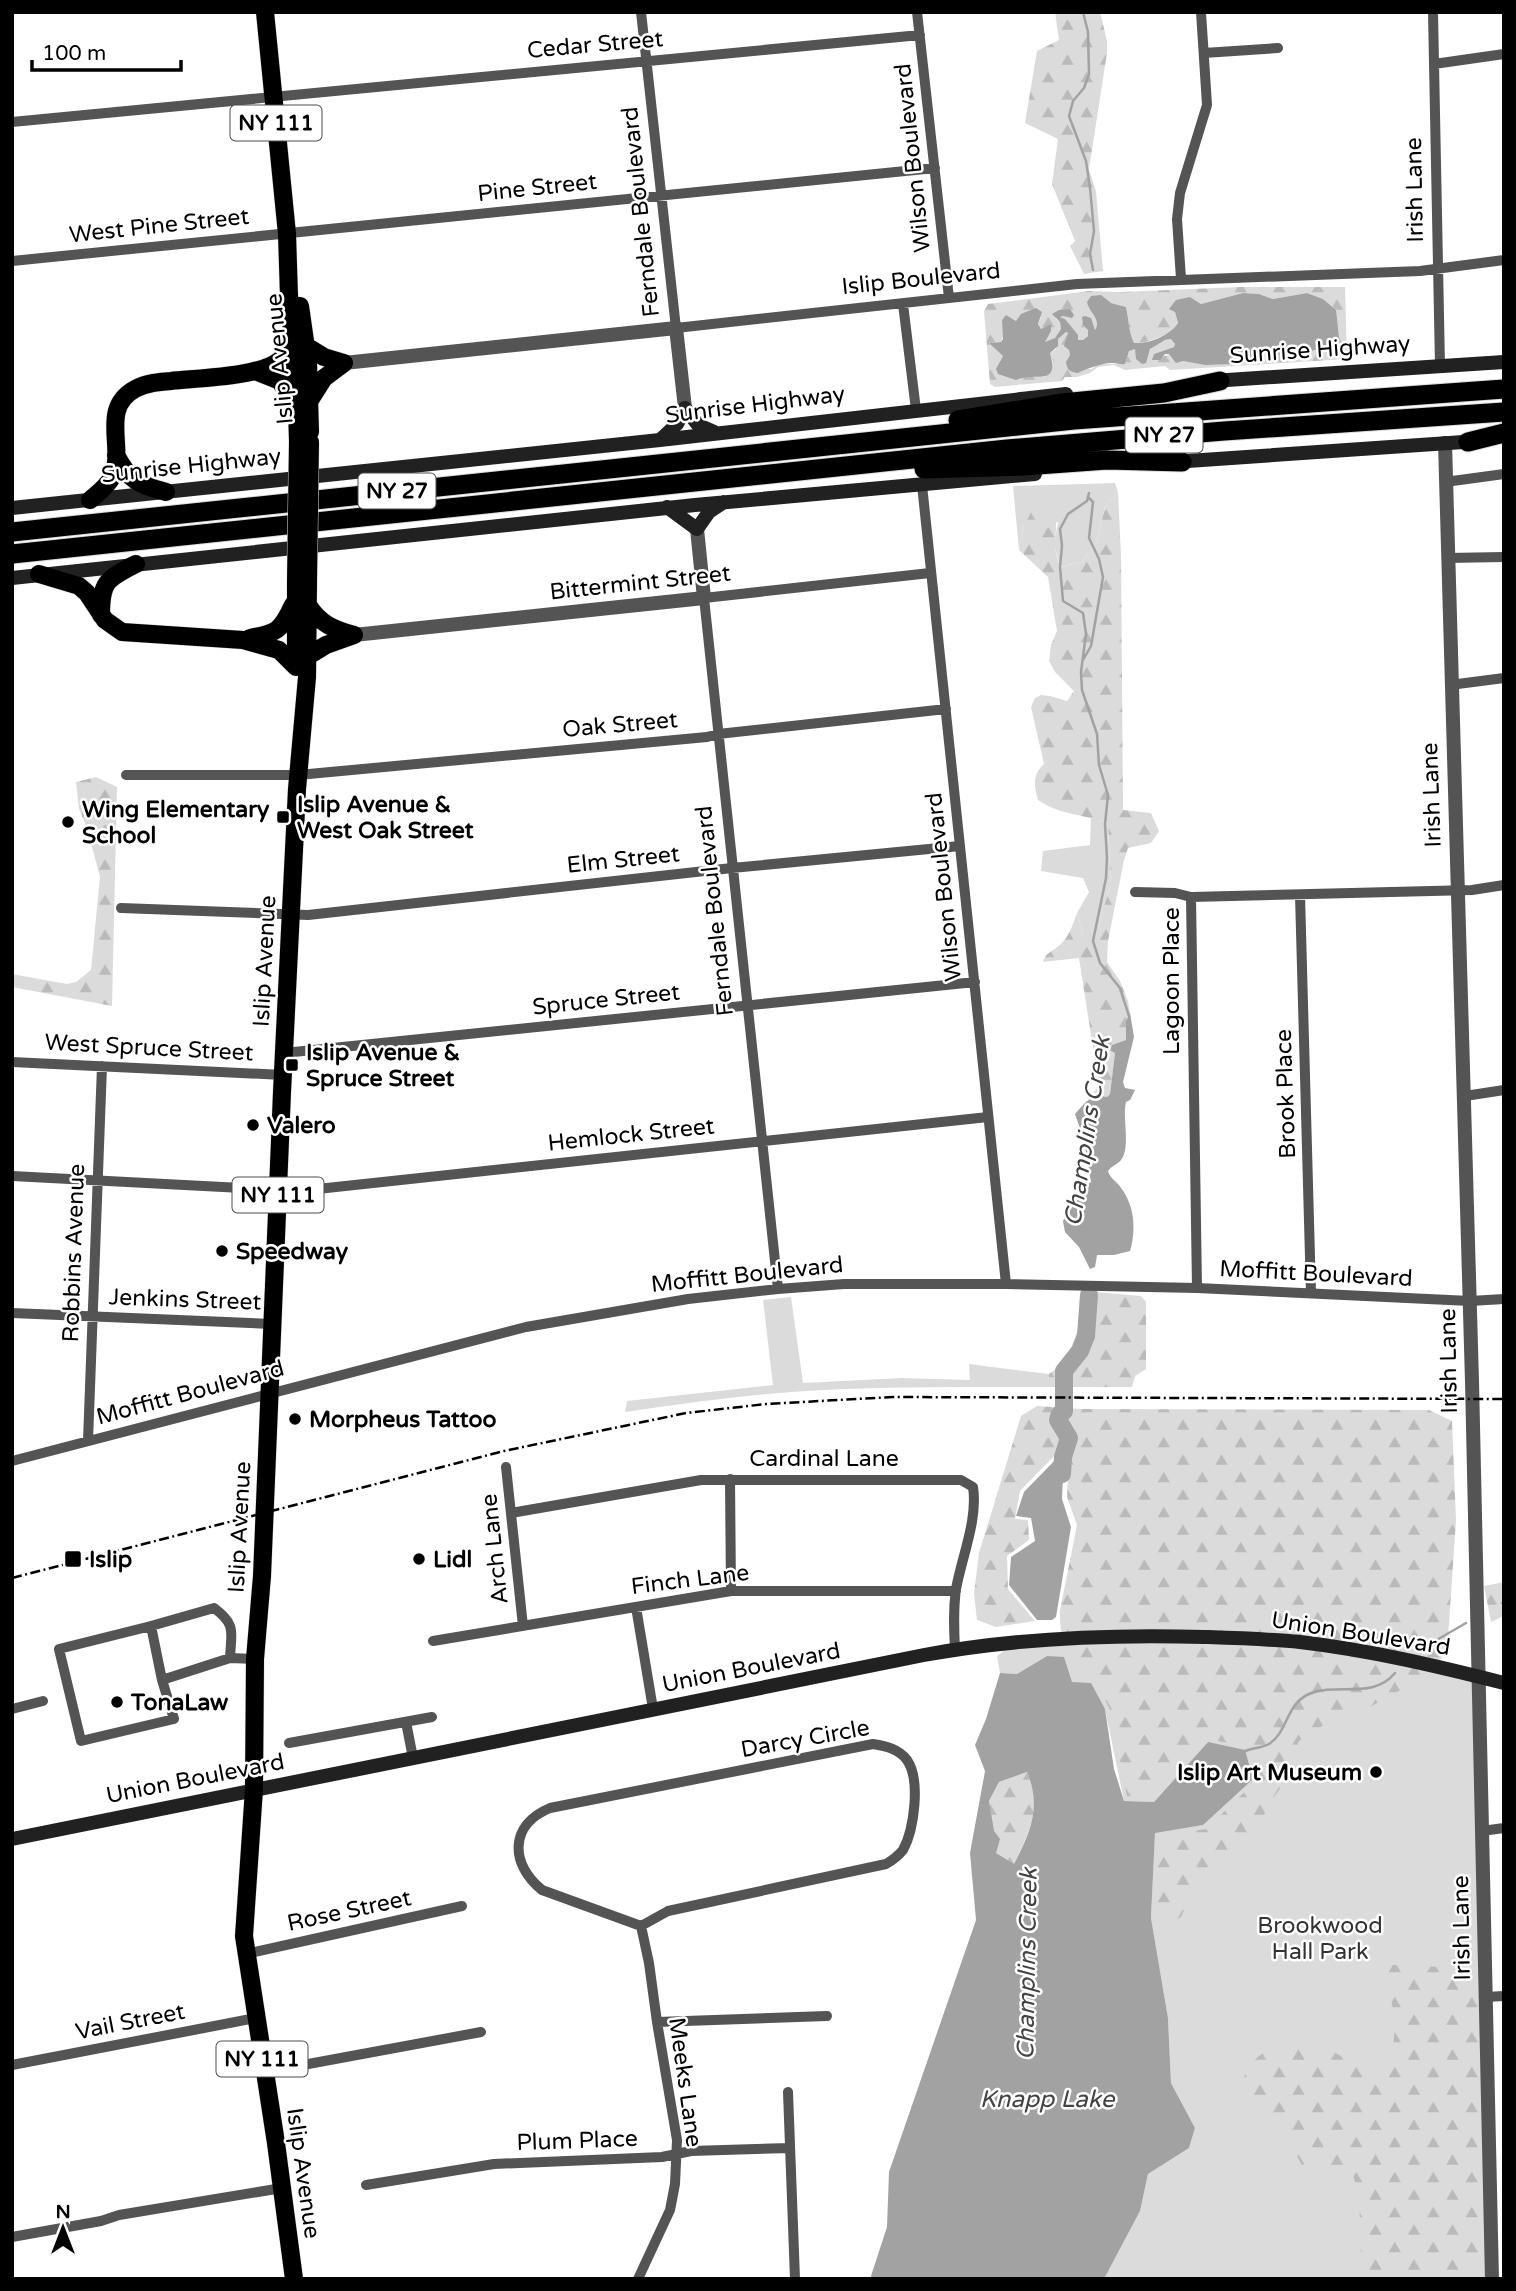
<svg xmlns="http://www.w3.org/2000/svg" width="1516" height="2291" viewBox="0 0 1516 2291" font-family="'Varela Round',sans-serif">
<defs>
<pattern id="forest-firs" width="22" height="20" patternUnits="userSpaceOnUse" patternTransform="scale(1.75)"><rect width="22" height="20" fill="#dbdbdb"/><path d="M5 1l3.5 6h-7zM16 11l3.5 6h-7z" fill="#bababa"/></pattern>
</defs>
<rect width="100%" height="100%" fill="#fff"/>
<path fill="#dbdbdb" d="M1115 483 1118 492 1105 507 1097 542 1082 562 1060 567 1054 544 1058 522 1024 526 1019 550 1013 486Z
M1091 817 1108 824 1111 885 1099 921 1101 934H1083L1077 913 1089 892 1083 878 1041 871 1043 851 1090 845Z
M791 1297 803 1383 902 1378 970 1380 969 1364 1049 1374V1387C963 1387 876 1386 791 1392 735 1396 680 1404 625 1412L627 1401 773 1385 763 1300Z
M1016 1642 1392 1657 1478 1684 1491 2279H1104L1140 2211 1148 2174 1189 2148 1195 2128 1171 2083 1168 2018 1151 1918 1155 1832 1203 1825 1208 1742 1154 1802 1124 1801 1105 1709 1072 1682 1047 1656 1017 1674 1000 1673 997 1656Z"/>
<path fill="url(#forest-firs)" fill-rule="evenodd" d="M1055 12H1100L1107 41V53L1089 169 1096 192 1103 271 1084 274 1070 246 1075 241 1052 184 1058 139 1025 123 1037 51 1059 40Z
M1240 287H1345L1347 359 1170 370 1165 366 1125 370 1114 365 1098 367 1090 373 1077 377H1065L1062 381 995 387 990 384 984 311 988 304 1089 291 1120 292ZM1243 293 1259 294 1273 299 1307 293 1323 299 1336 310 1325 352 1314 350 1302 358 1266 353 1240 364 1206 365 1183 361 1170 354 1153 360 1154 354 1174 347 1175 344 1172 339C1162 340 1152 344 1148 354H1137L1135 348 1129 351 1125 364H1098L1092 369H1083L1068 358 1070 355 1068 333 1066 332 1058 339 1056 349 1050 353 1053 362 1044 377 1025 375 1000 361 1004 356 989 343 1001 342 1004 334 1002 320 1007 316 1016 321 1019 318 1041 317 1038 324 1041 329 1048 327 1044 342C1052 342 1059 336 1061 329L1060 322 1055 318 1070 309 1059 317 1065 319 1078 340H1083L1088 336V330L1083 325 1093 327 1096 331C1101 321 1094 314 1088 306L1111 303 1126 307C1129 320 1128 331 1134 343 1149 343 1169 336 1178 323L1175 312 1190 297 1201 304Z
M1118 492 1121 555 1123 810 1151 813 1159 831 1151 843 1128 848 1124 860 1108 941 1107 962 1120 981 1128 1001 1130 1013 1126 1021V1040L1112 1045 1115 1053 1110 1094 1107 1097 1098 1095 1089 1098 1099 1086 1079 958 1043 962C1046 952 1052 952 1060 945 1069 937 1073 924 1077 913L1083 934H1101L1099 921 1111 885 1108 824C1082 813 1062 816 1038 800 1034 786 1032 775 1044 764L1031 707 1035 698 1041 695 1050 696 1067 701 1074 691 1055 672 1049 661 1051 645 1057 631 1048 577 1019 550 1024 526 1033 508 1055 510C1059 530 1050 548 1061 567L1082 562 1097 542 1105 507Z
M96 777 117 787 112 1006 12 987V974L67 984 76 982 91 970 100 877 87 828 79 809 76 782Z
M1085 1291 1141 1296 1146 1302V1369L1135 1376 1132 1387H1049V1374C1076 1356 1080 1321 1085 1291Z
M1037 1406 1081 1409 1429 1410 1452 1421 1456 1520 1447 1653 1413 1683 1361 1712 1322 1726 1299 1741 1282 1786 1272 1800 1245 1850 1234 1864 1202 1883 1190 1896 1181 1917 1169 1923 1156 1916 1157 1836 1206 1829 1257 1780 1247 1747 1208 1739 1152 1799 1127 1796 1110 1710 1096 1681 1074 1676C1066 1655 1059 1633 1060 1610L1077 1525 1067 1497 1069 1453 1059 1451 1020 1491 1015 1519 1028 1520 1029 1540 1007 1556 1008 1589 1035 1621 996 1627 977 1620 974 1594 979 1553 1021 1416Z
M1504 1582V1616L1491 1622 1484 1586Z
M1027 1772C1043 1809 1029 1830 1014 1865L996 1853 989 1801 999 1782Z
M1375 1964 1465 1968 1472 1970 1477 1981 1481 2279H1365C1356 2245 1365 2209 1353 2176L1304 2169 1297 2156 1296 2138C1267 2127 1258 2114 1240 2091 1245 2071 1251 2058 1271 2049 1278 2046 1288 2040 1296 2040 1330 2042 1348 2069 1384 2067 1402 2037 1397 1993 1372 1968Z"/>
<path fill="#a2a2a2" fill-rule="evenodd" d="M1243 293 1259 294 1273 299 1307 293 1323 299 1336 310 1339 338 1336 350H1314L1302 358 1266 353 1240 364 1205 365 1183 361 1176 363 1169 354H1165L1160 360H1152L1154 354 1174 347 1175 344 1171 339 1165 340 1150 349 1146 363 1142 364 1136 359 1135 349 1129 351 1125 364C1121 365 1117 363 1113 363 1105 362 1085 369 1078 373 1070 372 1067 370 1066 362L1070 355 1069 350 1064 346 1068 333 1066 332 1058 339V346L1050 353C1060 388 1035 371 1016 380L998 374 996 369 1003 356 989 343 1001 342 1003 339 1002 320 1006 315 1016 321 1021 314 1036 308 1042 312 1038 324 1041 329 1051 324V331L1045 342 1055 338 1061 329 1060 322 1052 314 1059 310 1070 309 1074 315 1072 318 1063 316 1060 317 1065 319 1078 335V340H1083L1088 336V330L1083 325 1082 317 1085 316 1091 318 1095 330C1102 319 1089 313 1087 302L1091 296 1101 295 1111 303 1126 307C1129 320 1128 330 1134 343 1149 344 1169 336 1178 323L1175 312 1169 309 1176 300 1190 297 1201 304Z
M1130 1013 1134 1037 1123 1082 1125 1088 1135 1090 1130 1100 1126 1102C1122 1117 1131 1147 1121 1160 1118 1164 1111 1166 1108 1171 1111 1180 1116 1180 1121 1188 1135 1206 1136 1230 1130 1251L1114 1255H1097L1095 1267 1090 1269 1079 1247 1065 1232 1063 1221 1076 1193 1091 1182 1084 1140 1075 1114C1085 1103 1091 1093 1107 1097L1110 1094 1115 1053 1110 1050 1112 1045 1126 1040V1021Z
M1064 1451 1062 1499 1071 1527 1056 1617 1052 1620H1037L1009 1585 1011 1557 1035 1541 1031 1518 1016 1516 1024 1492Z
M1047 1656 1064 1657 1072 1682 1091 1683 1105 1709 1114 1769 1124 1801 1154 1802 1208 1742 1245 1750 1253 1779 1203 1825 1155 1833 1151 1918 1168 2018 1171 2083 1195 2128 1189 2148 1148 2174 1140 2211 1104 2279H870L887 2227 889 2172 976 1920 970 1853 985 1771 975 1745 986 1719 1000 1673 1017 1674ZM1027 1772C1042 1807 1030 1833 1014 1864L996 1853 1000 1839 994 1831 989 1801 999 1782Z"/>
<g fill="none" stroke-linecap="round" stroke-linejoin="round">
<path stroke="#a2a2a2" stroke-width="2.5" d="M1083 12 1088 32 1089 74 1084 88 1073 101 1069 116 1086 161 1090 188 1094 231 1090 254 1093 270
M1089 493 1087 501 1068 514 1060 529 1062 546 1060 567 1063 601 1083 613 1086 634 1081 672 1082 690 1097 734 1099 765 1108 795 1105 824 1107 858 1106 878 1093 941 1100 963 1120 988 1129 1016
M1083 660 1091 646 1103 577 1099 559 1089 538 1093 502 1088 497
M1502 1603 1504 1601
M1428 1645 1466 1623
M1243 1752C1251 1748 1262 1748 1269 1744 1288 1732 1286 1704 1309 1694 1337 1682 1373 1700 1395 1673"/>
<path stroke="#a2a2a2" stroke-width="18" d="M1062 1474 1063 1457 1069 1438 1058 1420 1060 1414 1064 1411V1371L1080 1351 1086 1336 1089 1295"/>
<defs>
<path id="primary" d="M265 12 287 234 289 296 296 380 298 441
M300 306 308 362 310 432
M306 346 324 357 344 363
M255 371 280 381 295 405
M310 400 324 378 344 363
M116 455C130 482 138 484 166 492
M90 500C98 493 107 487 112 477 126 448 99 409 135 389 146 383 158 382 171 381 198 378 260 377 280 360 286 355 289 349 293 343
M39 574 79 586 87 593 105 620 122 632 243 640 279 650 296 667
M308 605C320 624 333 629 354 635
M101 615C101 581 107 579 136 564
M250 638C277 633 281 631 293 605
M308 656 326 645 354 635
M296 667V582
M294 2279 276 2143 244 1936 254 1789 255 1659 262 1576 282 1092 297 789 307 677 308 582"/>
<path id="motorway" d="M958 420 1062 403 1164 393 1220 381
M1468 442 1504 433
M924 469 1024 466 1107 460 1182 462
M12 532 1074 420 1504 389
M12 554 1007 449 1224 431 1504 412"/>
</defs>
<use href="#primary" stroke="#dbdbdb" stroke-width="19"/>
<use href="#motorway" stroke="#dbdbdb" stroke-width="21"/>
<path stroke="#545454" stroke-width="10" d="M641 12 676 328 1077 284 1420 271 1504 260
M917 12 949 298
M1433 12 1440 366
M1204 53 1278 48
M1434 64 1504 54
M12 122 920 35
M12 261 935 168
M1181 279 1177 219 1180 193 1207 105 1201 12
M903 304 916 410
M1445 482 1504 474
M922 485 1006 1284
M1447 558 1504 557
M1450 685 1504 678
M126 775H298L707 737 718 734 946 709
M1135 892 1175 893 1191 897 1472 890 1504 885
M1300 895 1311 1293
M1191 897 1197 1288
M121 908 308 915 732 868 960 846
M284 1053 975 982
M12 1062 283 1075
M1465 1096 1504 1090
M12 1176 299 1191 988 1117
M778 1289 704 598 930 573
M12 1313 273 1324
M88 1441 102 1066
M12 1461 526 1327 688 1299 778 1289 844 1284H1006L1197 1288 1470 1301 1504 1299
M506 1467 523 1626
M730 1479 731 1591
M511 1513 701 1480H961L973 1487C978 1520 962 1556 956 1589 953 1610 954 1629 955 1650
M636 1607 653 1709
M151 1626 162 1680 174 1719 81 1741 59 1649 151 1626 214 1608C237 1625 231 1632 230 1658
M433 1641 731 1591H956
M162 1680 230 1658 255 1659
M12 1709 43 1701
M406 1722 413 1758
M289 1743 432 1717
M873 1744C886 1746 899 1749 907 1760 921 1780 914 1830 903 1850 898 1856 893 1860 886 1864L668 1911 641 1926 542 1890C510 1864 509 1825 550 1808Z
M1482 1831 1504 1828
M246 1954 462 1906
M1486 1997 1504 1996
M657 2022 827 2016
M12 2065 256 2018
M265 2072 481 2032
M788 2092 795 2279
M366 2185 494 2164 662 2157 691 2151 790 2148
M12 2237 101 2221 119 2215 282 2188
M638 2279 670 2210 675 2184 677 2140 657 2022 649 1963 641 1926"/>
<path stroke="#545454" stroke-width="14" d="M344 363 676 328 685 408
M1445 443 1472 1381 1492 2279
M354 635 704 598 697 529"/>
<path stroke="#212121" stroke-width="14" d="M1212 381 1504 362
M685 408 698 425 714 432
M661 439 677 424 685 408
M1173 462 1478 441
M667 507 697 529 709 512 724 502
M12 508 660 440 1066 394
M12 578 695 505 1035 474
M12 1839 924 1655C1017 1638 1110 1634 1205 1637 1236 1638 1269 1639 1300 1642 1369 1650 1437 1666 1504 1683"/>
<use href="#primary" stroke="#000" stroke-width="18"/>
<use href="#motorway" stroke="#000" stroke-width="19"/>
<path stroke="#000" stroke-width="2.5" stroke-dasharray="10 3.5 2 3.5" stroke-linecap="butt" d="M12 1578 504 1451 686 1413 766 1404 893 1397 1504 1399"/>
<defs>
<path id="primary-bridge" d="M296 582 298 441
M308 582 310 442"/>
</defs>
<use href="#primary-bridge" stroke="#dbdbdb" stroke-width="19" stroke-linecap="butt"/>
<use href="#primary-bridge" stroke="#000" stroke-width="18"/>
</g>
<g fill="#000" stroke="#fff" stroke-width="2.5">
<rect x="276" y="810" width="14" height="14" rx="3.5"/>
<circle cx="68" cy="822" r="7"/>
<rect x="285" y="1058" width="14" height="14" rx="3.5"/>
<circle cx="253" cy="1125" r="7"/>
<circle cx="222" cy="1251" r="7"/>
<circle cx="295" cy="1419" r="7"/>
<rect x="64" y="1550" width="18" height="18" rx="3.5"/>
<circle cx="419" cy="1559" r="7"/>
<circle cx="117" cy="1702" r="7"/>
<circle cx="1376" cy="1772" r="7"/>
</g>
<g text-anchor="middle" stroke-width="5" stroke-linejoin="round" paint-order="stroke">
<g fill="#fff" stroke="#4c4c4c" stroke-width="2">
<rect x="230.5" y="105.5" width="91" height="35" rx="5"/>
<rect x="1125.5" y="417.5" width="77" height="35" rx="5"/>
<rect x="358.5" y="473.5" width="77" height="35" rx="5"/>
<rect x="232.5" y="1177.5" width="91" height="35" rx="5"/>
<rect x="216.5" y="2041.5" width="91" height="35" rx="5"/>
</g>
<g font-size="21" font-weight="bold" fill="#000">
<text x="276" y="130">NY 111</text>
<text x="1164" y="442">NY 27</text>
<text x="397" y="498">NY 27</text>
<text x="278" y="1202">NY 111</text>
<text x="262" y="2066">NY 111</text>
</g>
<g font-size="23" fill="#000" stroke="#fff">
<text transform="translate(595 44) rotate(-5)" y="8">Cedar Street</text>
<text transform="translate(912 158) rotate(-96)" y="8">Wilson Boulevard</text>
<text transform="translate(537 187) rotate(-6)" y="8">Pine Street</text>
<text transform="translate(1414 190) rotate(-91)" y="8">Irish Lane</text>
<text transform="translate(640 212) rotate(-96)" y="8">Ferndale Boulevard</text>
<text transform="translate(159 225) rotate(-6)" y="8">West Pine Street</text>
<text transform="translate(921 278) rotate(-6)" y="8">Islip Boulevard</text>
<text transform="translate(1320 349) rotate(-4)" y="8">Sunrise Highway</text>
<text transform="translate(279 359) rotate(-95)" y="8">Islip Avenue</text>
<text transform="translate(755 404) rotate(-7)" y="8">Sunrise Highway</text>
<text transform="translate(191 465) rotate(-6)" y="8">Sunrise Highway</text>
<text transform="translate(640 582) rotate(-6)" y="8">Bittermint Street</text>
<text transform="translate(620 724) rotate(-5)" y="8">Oak Street</text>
<text transform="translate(1431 795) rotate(-92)" y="8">Irish Lane</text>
<text transform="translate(623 859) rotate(-6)" y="8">Elm Street</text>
<text transform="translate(943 887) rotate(-96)" y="8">Wilson Boulevard</text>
<text transform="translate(714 911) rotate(-96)" y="8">Ferndale Boulevard</text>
<text transform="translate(264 961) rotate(-87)" y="8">Islip Avenue</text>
<text transform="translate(1171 981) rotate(-90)" y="8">Lagoon Place</text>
<text transform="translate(606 999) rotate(-6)" y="8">Spruce Street</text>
<text transform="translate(149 1047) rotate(3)" y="8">West Spruce Street</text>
<text transform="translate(1285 1094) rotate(-92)" y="8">Brook Place</text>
<text transform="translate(631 1134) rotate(-6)" y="8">Hemlock Street</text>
<text transform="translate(73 1253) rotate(-88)" y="8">Robbins Avenue</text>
<text transform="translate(1316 1273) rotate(3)" y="8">Moffitt Boulevard</text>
<text transform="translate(747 1274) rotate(-6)" y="8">Moffitt Boulevard</text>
<text transform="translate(185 1299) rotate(2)" y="8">Jenkins Street</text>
<text transform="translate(1448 1361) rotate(-91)" y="8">Irish Lane</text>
<text transform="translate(190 1392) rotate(-15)" y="8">Moffitt Boulevard</text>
<text x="824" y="1466">Cardinal Lane</text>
<text transform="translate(239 1527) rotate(-87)" y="8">Islip Avenue</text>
<text transform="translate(494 1549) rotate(-96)" y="8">Arch Lane</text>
<text transform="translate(690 1579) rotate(-7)" y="8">Finch Lane</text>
<text transform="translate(1361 1633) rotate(9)" y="8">Union Boulevard</text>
<text transform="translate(751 1667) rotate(-11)" y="8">Union Boulevard</text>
<text transform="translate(805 1738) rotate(-10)" y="8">Darcy Circle</text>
<text transform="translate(195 1778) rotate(-11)" y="8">Union Boulevard</text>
<text transform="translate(349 1910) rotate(-12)" y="8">Rose Street</text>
<text transform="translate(1461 1928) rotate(-91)" y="8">Irish Lane</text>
<text transform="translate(130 2021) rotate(-11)" y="8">Vail Street</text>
<text transform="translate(686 2082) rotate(82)" y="8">Meeks Lane</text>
<text transform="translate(577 2140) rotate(-2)" y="8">Plum Place</text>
<text transform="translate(304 2173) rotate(82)" y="8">Islip Avenue</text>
</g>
<g font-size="23" font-weight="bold" fill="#000" stroke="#fff" text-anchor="start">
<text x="297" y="812">Islip Avenue &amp;<tspan x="297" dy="26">West Oak Street</tspan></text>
<text x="82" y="817">Wing Elementary<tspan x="82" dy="26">School</tspan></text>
<text x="306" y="1060">Islip Avenue &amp;<tspan x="306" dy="26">Spruce Street</tspan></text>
<text x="267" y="1133">Valero</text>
<text x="236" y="1259">Speedway</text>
<text x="309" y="1427">Morpheus Tattoo</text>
<text x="89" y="1567">Islip</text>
<text x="433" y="1567">Lidl</text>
<text x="131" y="1710">TonaLaw</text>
<text x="1362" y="1780" text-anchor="end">Islip Art Museum</text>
</g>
<g font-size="23" fill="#323232" stroke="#fff">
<text x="1320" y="1933">Brookwood<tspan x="1320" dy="26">Hall Park</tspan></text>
</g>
<g font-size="24" font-style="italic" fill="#434343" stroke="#fff">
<text transform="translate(1087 1131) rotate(-81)" y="8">Champlins Creek</text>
<text transform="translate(1027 1964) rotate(-89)" y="8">Champlins Creek</text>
<text x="1047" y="2107">Knapp Lake</text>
</g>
</g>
<rect width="1516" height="2291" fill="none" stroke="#000000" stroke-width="28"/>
<g transform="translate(63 2228)" stroke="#ffffff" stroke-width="5" paint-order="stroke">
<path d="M0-5L12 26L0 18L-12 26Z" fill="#000000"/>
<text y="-10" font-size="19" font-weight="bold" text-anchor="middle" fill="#000000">N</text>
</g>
<path d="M32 60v10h149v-10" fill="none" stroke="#000000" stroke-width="3.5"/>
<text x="42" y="60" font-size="21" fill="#000000" stroke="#ffffff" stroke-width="5" paint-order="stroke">100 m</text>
</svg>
